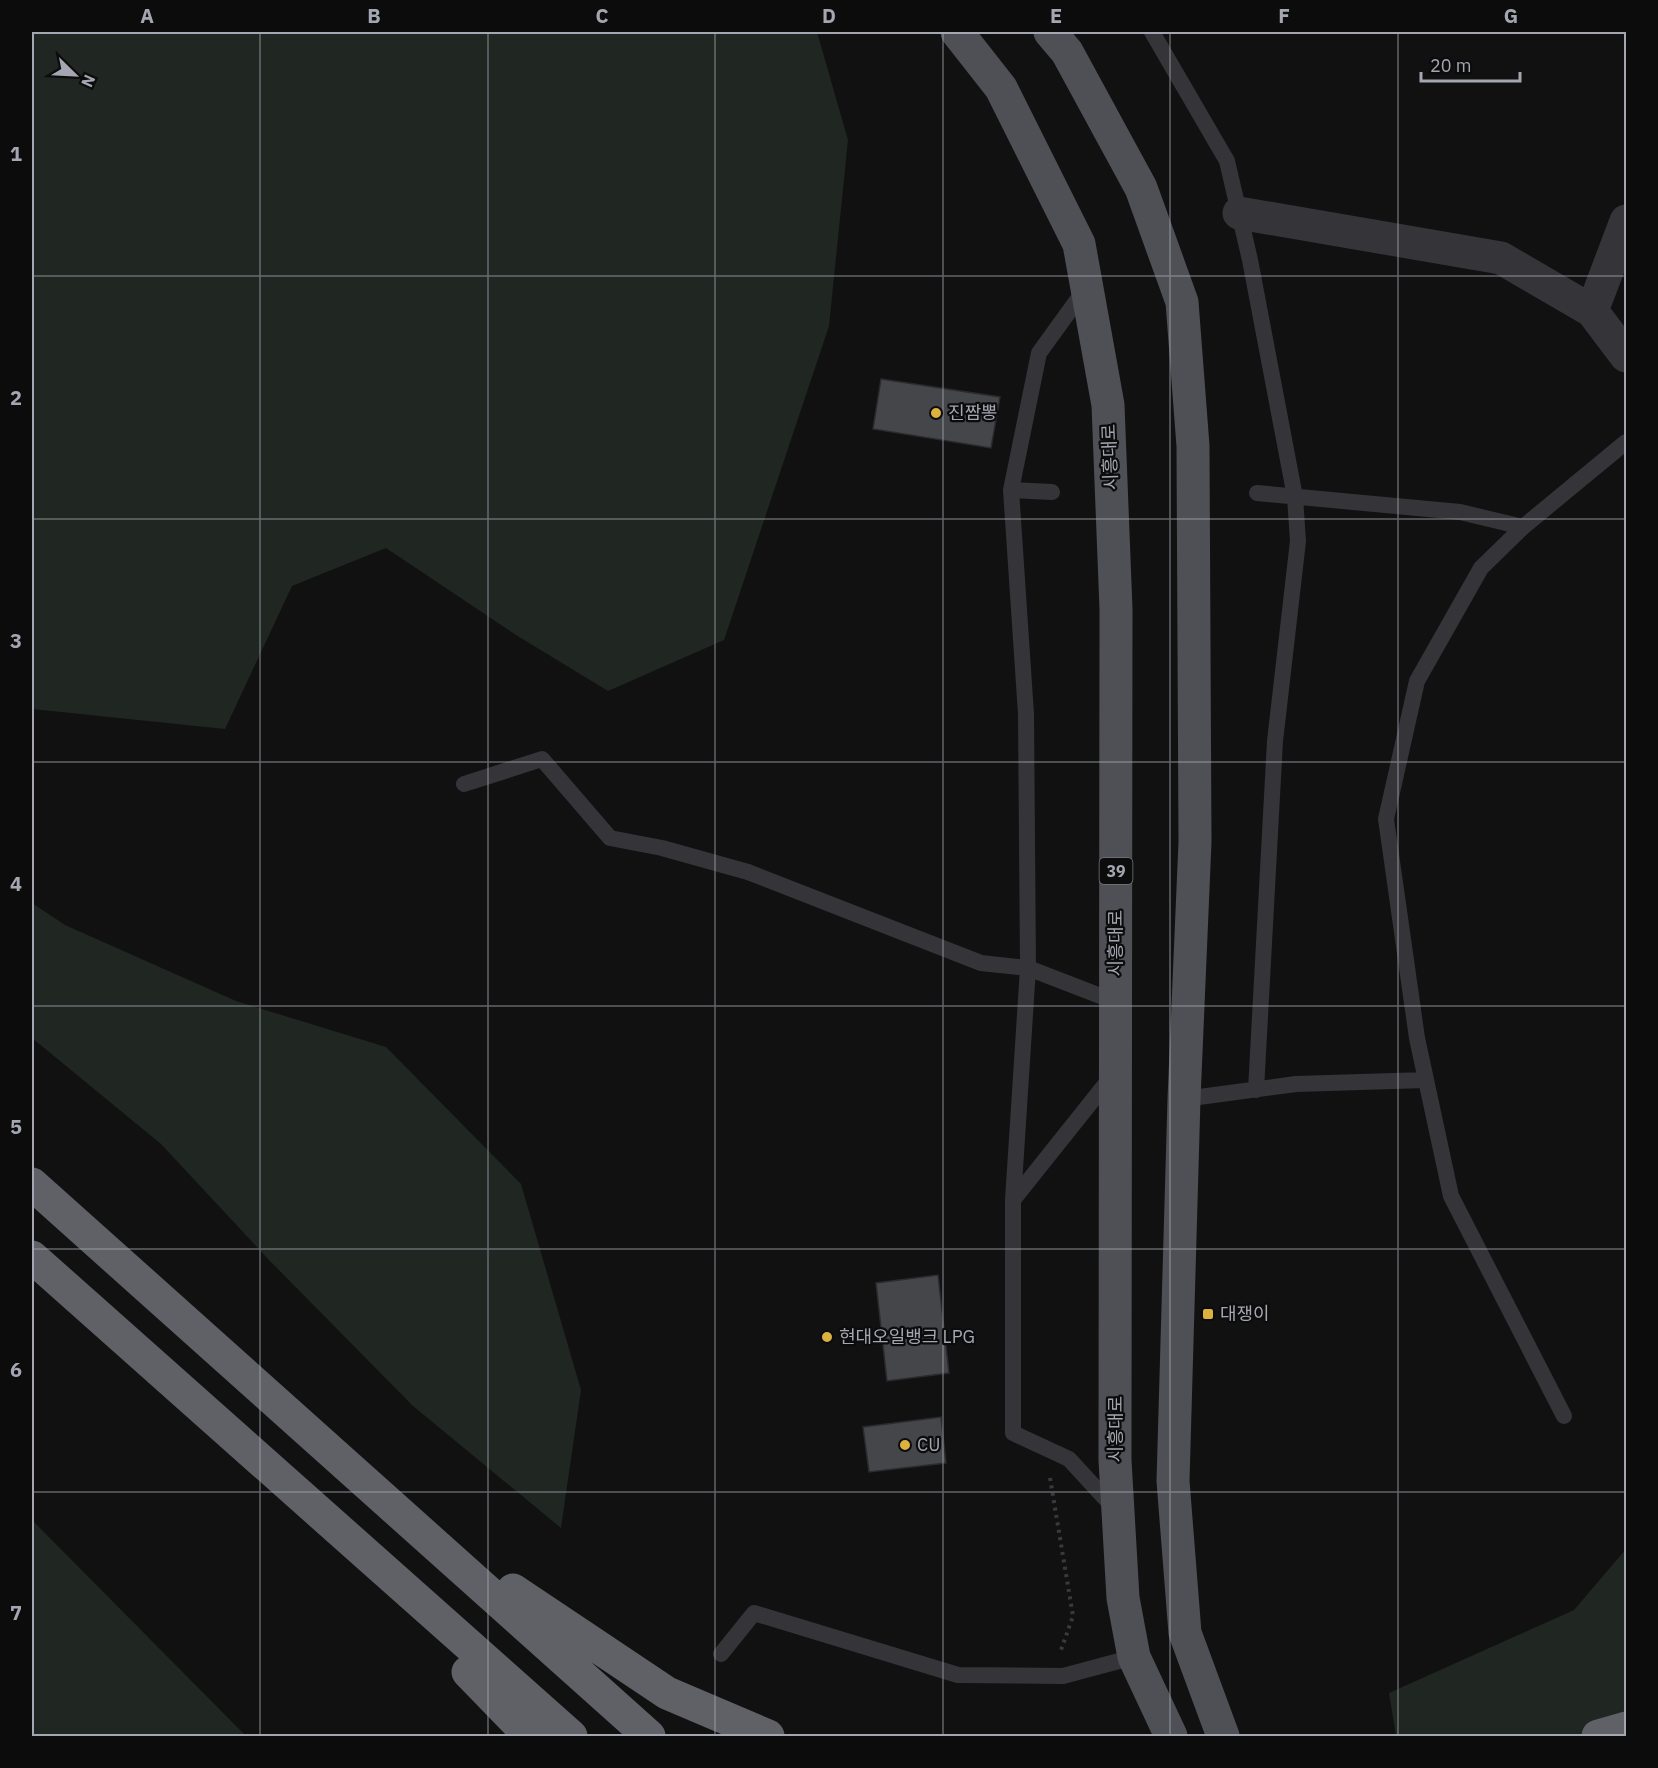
<svg xmlns="http://www.w3.org/2000/svg" width="1658" height="1768" viewBox="0 0 1658 1768" font-family="'IBM Plex Sans','Noto Sans KR',sans-serif">
<rect width="100%" height="100%" fill="#111112"/>
<path fill="#202621" d="M32 32H817L848 140 829 326 724 640 608 691 516 635 386 548 292 586 225 729 32 709Z
M32 903 65 925 236 1001 386 1047 521 1184 581 1390 561 1528 413 1406 268 1259 161 1144 32 1038Z
M32 1520 246 1736H32Z
M1626 1549V1736H1396L1389 1693 1574 1610Z"/>
<path fill="#45464a" stroke="#2b2b2e" stroke-width="1.5" d="M881 379 1000 397 991 448 873 429Z
M938 1275 949 1373 887 1381 876 1283Z
M941 1417 946 1463 869 1472 863 1427Z"/>
<g fill="none" stroke-linecap="round" stroke-linejoin="round">
<path stroke="#393a3e" stroke-width="4" stroke-dasharray="3 4.5" stroke-linecap="butt" d="M1050 1478 1073 1616 1061 1650"/>
<path stroke="#353539" stroke-width="16" d="M1152 32 1227 161 1250 260 1295 497 1298 541 1275 741 1256 1090
M1086 288 1039 353 1011 490 1026 714 1028 968 1013 1200V1433L1069 1459 1114 1508
M1011 490 1052 492
M1257 493 1460 512 1523 527
M464 784 542 759 610 838 662 848 748 872 981 963 1028 968 1116 1002
M1184 1099 1296 1084 1426 1080
M1013 1200 1112 1076
M1564 1416 1451 1196 1417 1038 1386 819 1417 681 1481 568 1523 527 1626 442
M721 1654 754 1613 958 1675 1063 1676 1134 1657"/>
<path stroke="#353539" stroke-width="33" d="M1239 213 1501 258 1592 311 1626 356
M1592 311 1626 221"/>
<path stroke="#4f5055" stroke-width="33" d="M957 32 1001 88 1079 244 1108 405 1116 609 1115 1460 1123 1598 1134 1657 1171 1736
M1050 32 1067 52 1141 188 1182 302 1193 446 1195 842 1184 1099 1173 1481 1185 1633 1223 1736"/>
<path stroke="#5f6167" stroke-width="33" d="M32 1184 649 1736
M32 1257 571 1736
M513 1590 667 1693 768 1736
M468 1672 530 1736
M1598 1736 1626 1728"/>
</g>
<path fill="none" stroke="#a4a7b1" stroke-width="1.5" stroke-opacity="0.55" d="M260 32V1736M488 32V1736M715 32V1736M943 32V1736M1170 32V1736M1398 32V1736M32 276H1626M32 519H1626M32 762H1626M32 1006H1626M32 1249H1626M32 1492H1626"/>
<g fill="#dbb140" stroke="#0c0c0d" stroke-width="2">
<circle cx="936" cy="413" r="6"/>
<rect x="1202" y="1308" width="12" height="12" rx="3"/>
<circle cx="827" cy="1337" r="6"/>
<circle cx="905" cy="1445" r="6"/>
</g>
<g text-anchor="middle" stroke-width="4.5" stroke-linejoin="round" paint-order="stroke">
<rect fill="#0c0c0d" stroke="#767880" stroke-width="1.5" x="1099.5" y="858" width="33" height="26" rx="4.5"/>
<g font-size="16" font-weight="bold" fill="#a4a7b1">
<text x="1116" y="877">39</text>
</g>
<g font-size="18" fill="#a4a7b1" stroke="#0c0c0d" text-anchor="start">
<text x="948" y="419">진짬뽕</text>
<text x="1220" y="1320">대쟁이</text>
<text x="839" y="1343">현대오일뱅크 LPG</text>
<text x="917" y="1451">CU</text>
</g>
<g font-size="18" fill="#a4a7b1" stroke="#0c0c0d">
<text transform="translate(1110 457) rotate(-92)" y="6">시흥대로</text>
<text transform="translate(1116 943) rotate(-90)" y="6">시흥대로</text>
<text transform="translate(1116 1429) rotate(-90)" y="6">시흥대로</text>
</g>
</g>
<rect width="1658" height="1768" fill="none" stroke="#0c0c0d" stroke-width="66"/>
<g transform="translate(75 75) rotate(114)" stroke="#0c0c0d" stroke-width="4.5" paint-order="stroke">
<path d="M0-4.5L10 22L0 15L-10 22Z" fill="#a4a7b1"/>
<text y="-9" font-size="16" font-weight="bold" text-anchor="middle" fill="#a4a7b1">N</text>
</g>
<path d="M1421 72v9h99v-9" fill="none" stroke="#a4a7b1" stroke-width="3"/>
<text x="1430" y="72" font-size="18" fill="#a4a7b1" stroke="#0c0c0d" stroke-width="4.5" paint-order="stroke">20 m</text>
<rect x="33" y="33" width="1592" height="1702" fill="none" stroke="#a4a7b1" stroke-width="2"/>
<g font-size="20" text-anchor="middle" font-weight="bold" fill="#a4a7b1">
<text x="147" y="23">A</text>
<text x="374" y="23">B</text>
<text x="602" y="23">C</text>
<text x="829" y="23">D</text>
<text x="1056" y="23">E</text>
<text x="1284" y="23">F</text>
<text x="1511" y="23">G</text>
<text x="16" y="161">1</text>
<text x="16" y="405">2</text>
<text x="16" y="648">3</text>
<text x="16" y="891">4</text>
<text x="16" y="1134">5</text>
<text x="16" y="1377">6</text>
<text x="16" y="1620">7</text>
</g>
</svg>
